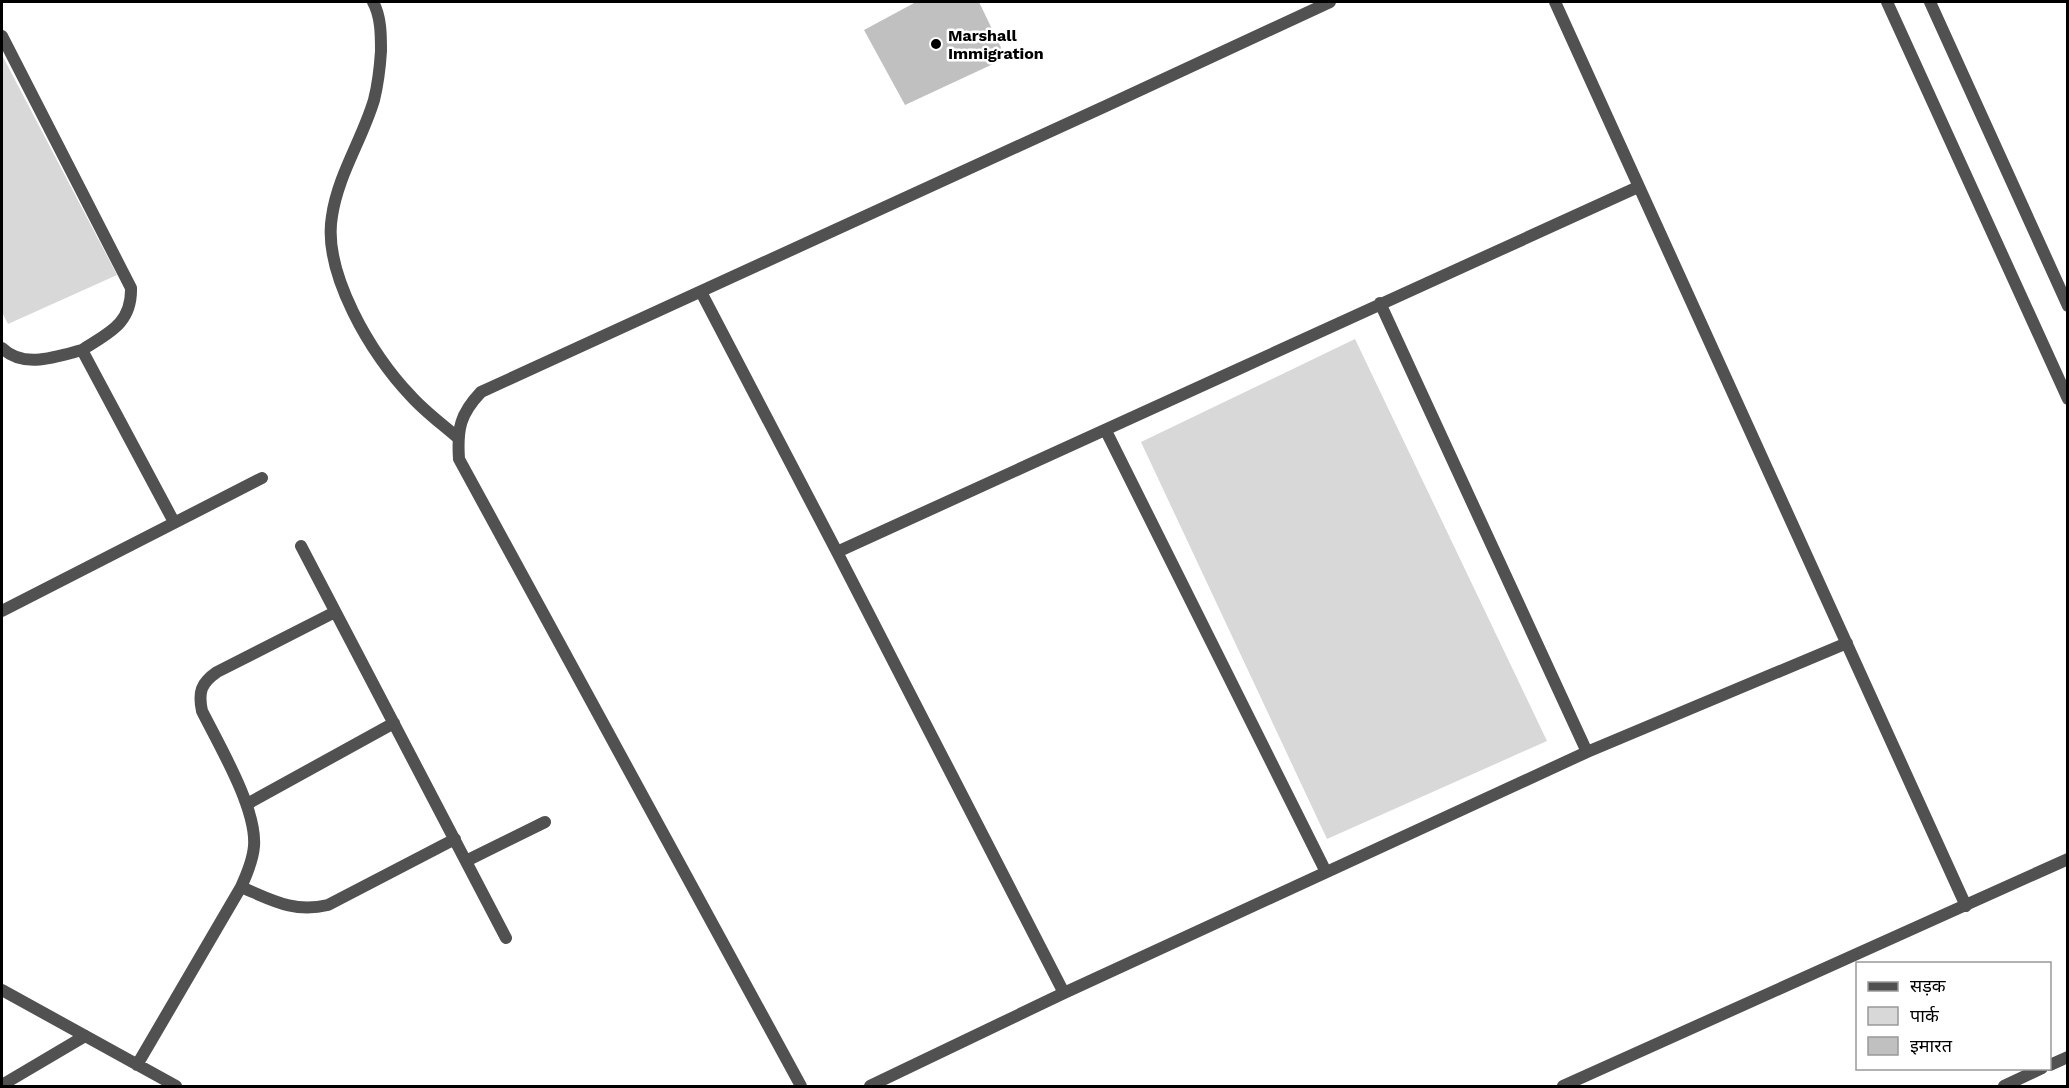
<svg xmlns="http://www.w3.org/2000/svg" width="2069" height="1088" viewBox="0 0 2069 1088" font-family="'Work Sans','Noto Sans Devanagari',sans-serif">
<rect width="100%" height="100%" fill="#fff"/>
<path fill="#d8d8d8" d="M2 55 117 275 8 324 2 312Z
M1355 339 1547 741 1327 839 1141 442Z"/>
<path fill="#c0c0c0" d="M916 2H979L1006 58 905 105 864 30Z"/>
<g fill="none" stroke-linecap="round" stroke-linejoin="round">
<path stroke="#515151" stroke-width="12" d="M2050 1065 2068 1057
M2 1085 85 1036
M2004 1086 2042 1068"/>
<path stroke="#515151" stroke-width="12" d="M373 2C381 16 381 35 381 51 380 67 378 84 374 100 362 140 338 175 332 216 322 272 372 356 410 395 424 411 442 424 458 438
M1555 2 1966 906
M1887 2 2068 399
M1930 2 2068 306
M2 36 131 288C132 324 108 333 82 350
M701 292 837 552 1064 993
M1380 303 1587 752
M2 348C23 369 56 357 82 350L174 522
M1106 431 1326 872
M301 546 506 938
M837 552C1105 432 1370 307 1638 187
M2 611 262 478
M247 804 394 723
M466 861 545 822
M241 887C272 900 293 913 328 905L455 839
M2 990 176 1086
M137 1065 241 887C247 874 253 860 254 846 257 809 219 745 202 711 198 692 201 683 217 672L335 612
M801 1086 459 459C457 429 460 414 481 392L1108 105 1330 2
M870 1086 1064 993 1587 752 1847 643
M1563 1086 2068 859"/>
</g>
<circle fill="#000" stroke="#fff" stroke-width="2" cx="936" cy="44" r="6"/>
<g text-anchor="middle" stroke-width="5" stroke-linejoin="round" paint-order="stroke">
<g font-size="16" font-weight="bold" fill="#000" stroke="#fff" text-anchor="start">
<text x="948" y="41">Marshall<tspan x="948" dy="18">Immigration</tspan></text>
</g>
</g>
<rect width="2069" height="1088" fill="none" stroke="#000000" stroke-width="6"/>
<rect x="1856" y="962" width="195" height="108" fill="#ffffff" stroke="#999999" stroke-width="1.5"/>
<rect x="1868" y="982" width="30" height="9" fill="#515151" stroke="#999999" stroke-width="1.5"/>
<text x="1910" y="992" font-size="18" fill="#000000">सड़क</text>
<rect x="1868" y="1007" width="30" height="18" fill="#d8d8d8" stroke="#999999" stroke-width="1.5"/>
<text x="1910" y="1022" font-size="18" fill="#000000">पार्क</text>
<rect x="1868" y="1037" width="30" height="18" fill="#c0c0c0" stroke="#999999" stroke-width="1.5"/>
<text x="1910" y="1052" font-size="18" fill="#000000">इमारत</text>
</svg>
